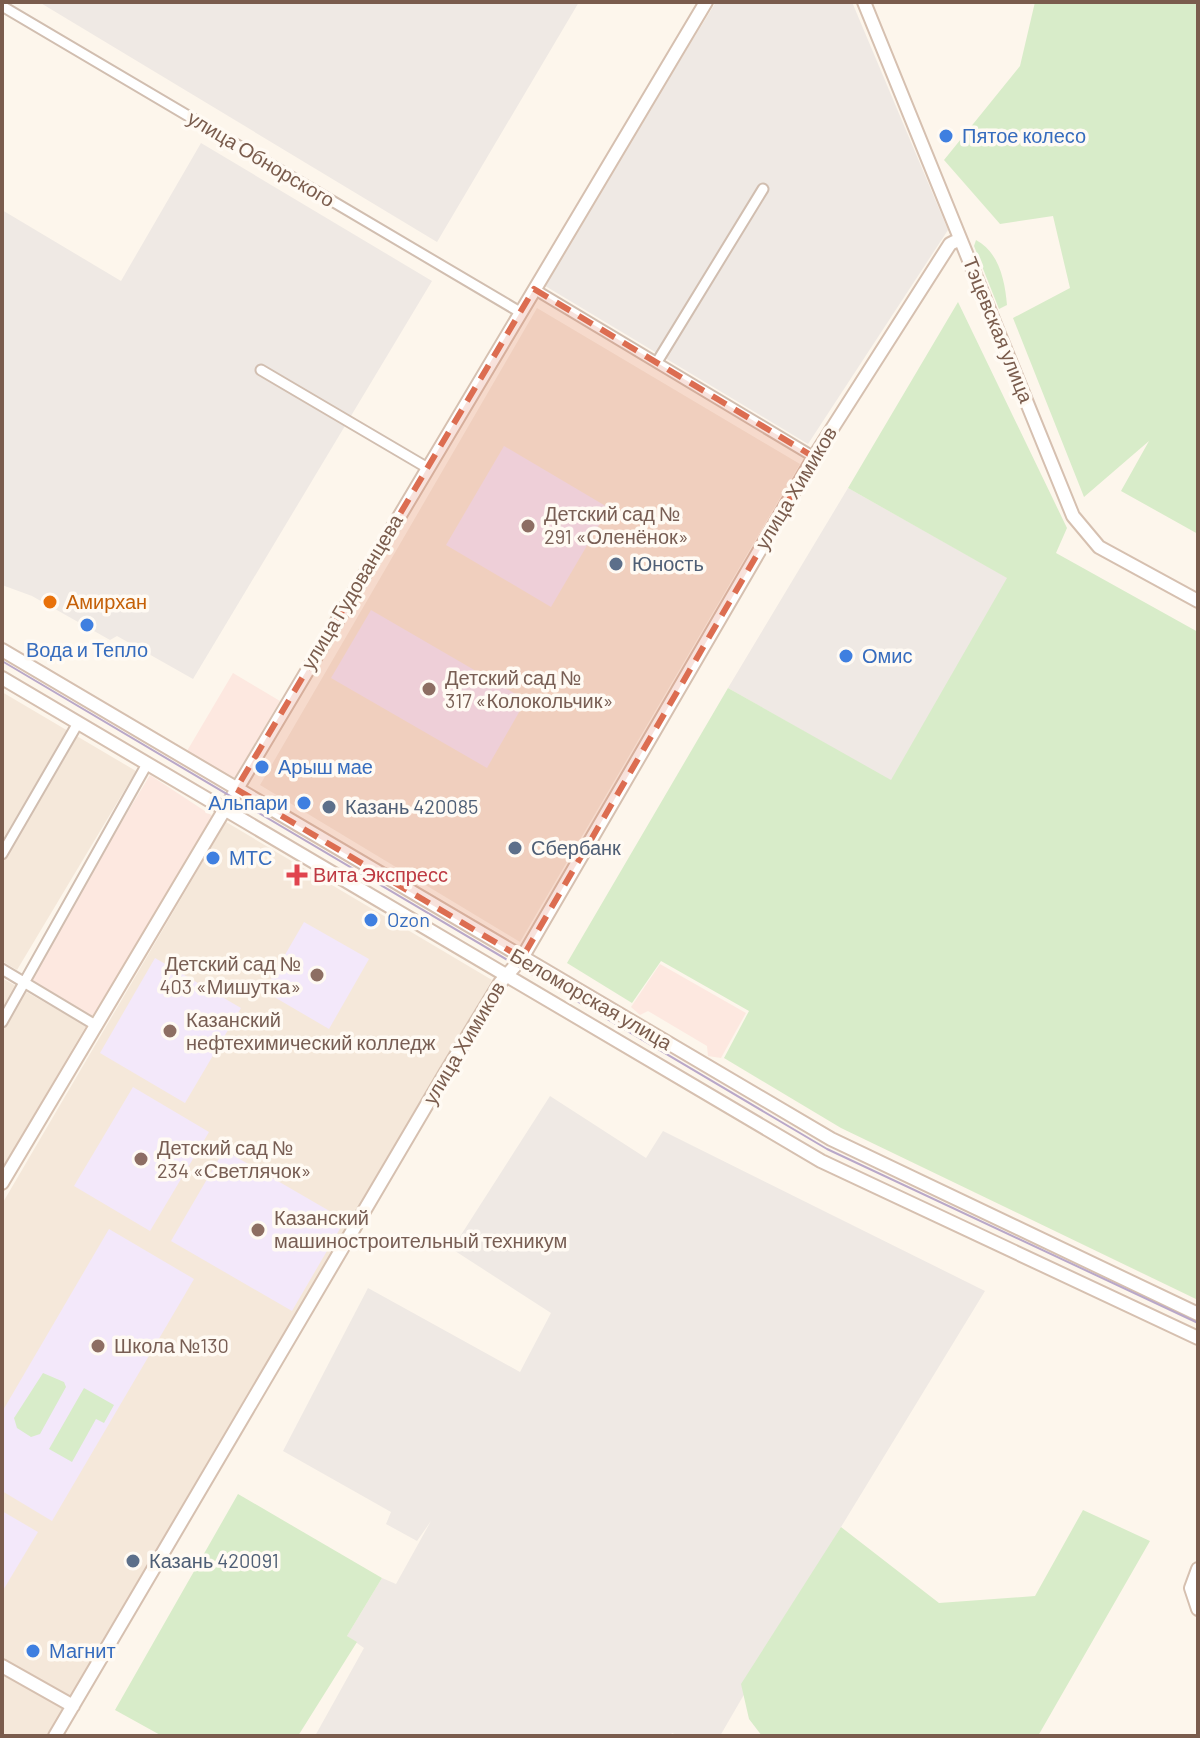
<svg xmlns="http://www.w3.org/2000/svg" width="1200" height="1738" viewBox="0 0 1200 1738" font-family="Barlow,sans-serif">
<rect width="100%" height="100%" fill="#fdf6ec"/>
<path fill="#f5e8da" d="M537 308 800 464 520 942 260 785Z
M2 692 136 771 17 970 2 961Z
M226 822 492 980 47 1736H2V1204Z
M2 978 86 1026 2 1169Z"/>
<path fill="#fde8e0" d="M233 673 280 701 234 779 187 751Z
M150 775 214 817 91 1018 27 979Z
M660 964 746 1013 721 1058 708 1056 707 1046 648 1011 640 1015 631 1007Z"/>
<path fill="#efe9e4" d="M39 2H579L437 242Z
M716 2H852L948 230 808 444 542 284Z
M201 143 432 281 193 679 117 636 110 640 32 596 2 585V210L121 281Z
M848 488 1008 578 891 781 728 688Z
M550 1096 646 1158 663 1131 985 1291 841 1527 720 1736H679L672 1733 670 1736H315L364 1648 347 1636 382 1578 396 1584 431 1521 417 1541 386 1524 391 1512 283 1451 368 1288 520 1372 551 1313 452 1249Z"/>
<path fill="#f3e8fa" d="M504 446 609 508 551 607 446 545Z
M371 610 526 700 487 768 331 678Z
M304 922 369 959 329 1029 264 991Z
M155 958 241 1008 185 1103 100 1053Z
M133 1087 209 1132 150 1231 74 1186Z
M224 1150 345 1220 292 1311 171 1241Z
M109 1229 194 1279 52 1521 2 1491V1412Z
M2 1511 38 1532 2 1592Z"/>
<path fill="#d8ecc9" d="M1035 2H1198V534L1121 491 1149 441 1084 497 1013 318 1070 288 1053 216 1000 224 944 160 1020 66Z
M976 240C999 252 1005 281 1007 305L999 309 974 246Z
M958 302 1067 528 1056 553 1198 632V1300L841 1128 724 1058 749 1011 661 961 632 1003 567 963 728 688 891 780 1007 578 848 488Z
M43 1373 64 1382 66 1387 40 1434 31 1437 17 1428 14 1418Z
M84 1388 114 1405 104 1423 96 1419 72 1462 49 1449Z
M238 1494 382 1578 347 1636 357 1642 298 1736H162L115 1710Z
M1083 1510 1150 1541 1038 1736H762L749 1719 741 1684 841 1527 939 1603 1035 1596Z"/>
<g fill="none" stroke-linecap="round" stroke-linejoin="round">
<defs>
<path id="street" d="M2 6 520 312
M534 289 814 457
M657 362 763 189
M261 370 426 467
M2 854 78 723
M2 969 97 1026
M2 1022 147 764"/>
<path id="secondary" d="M864 2 1073 516 1099 547 1198 601
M2 650 831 1139 1198 1314
M2 678 821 1161 1198 1338
M2 1183 706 2
M1198 1569 1191 1588 1198 1609
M2 1666 73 1706
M55 1736 446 1072 500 983 522 958 814 457 950 244 960 239"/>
</defs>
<use href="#street" stroke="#d1beb0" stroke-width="13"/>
<use href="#secondary" stroke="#d6c0b0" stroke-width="16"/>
<use href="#street" stroke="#fff" stroke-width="9"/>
<use href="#secondary" stroke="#fff" stroke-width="12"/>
<path stroke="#b9a8c9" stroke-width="2" d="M2 661 827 1149 1198 1323"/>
</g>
<path fill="#dc6d51" fill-opacity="0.2" stroke="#dc6d51" stroke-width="6" stroke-dasharray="16 10" stroke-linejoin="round" d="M534 289 814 457 522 958 236 789Z"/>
<g fill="#3f7fe0" stroke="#fffaf3" stroke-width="3">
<circle cx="946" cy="136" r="8"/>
<circle cx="87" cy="625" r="8"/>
<circle cx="846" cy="656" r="8"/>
<circle cx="262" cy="767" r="8"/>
<circle cx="304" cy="803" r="8"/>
<circle cx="213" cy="858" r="8"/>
<circle cx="371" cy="920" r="8"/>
<circle cx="33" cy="1651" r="8"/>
</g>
<g fill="#8d6e63" stroke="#fffaf3" stroke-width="3">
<circle cx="528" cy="526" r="8"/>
<circle cx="429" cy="689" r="8"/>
<circle cx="317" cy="975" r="8"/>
<circle cx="170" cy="1031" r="8"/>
<circle cx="141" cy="1159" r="8"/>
<circle cx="258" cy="1230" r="8"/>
<circle cx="98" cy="1346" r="8"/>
</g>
<g fill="#5c6f8a" stroke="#fffaf3" stroke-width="3">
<circle cx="616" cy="564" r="8"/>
<circle cx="329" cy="807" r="8"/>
<circle cx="515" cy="848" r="8"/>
<circle cx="133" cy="1561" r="8"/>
</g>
<circle fill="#e8710a" stroke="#fffaf3" stroke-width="3" cx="50" cy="602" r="8"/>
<path fill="#e0444e" stroke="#fffaf3" stroke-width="3" d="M293 863h8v8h8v8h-8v8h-8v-8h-8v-8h8z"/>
<g text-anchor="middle" stroke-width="7" stroke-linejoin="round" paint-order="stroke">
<g font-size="20" fill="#366cbe" stroke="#fffaf3" text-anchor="start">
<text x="962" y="143">Пятое колесо</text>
<text x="87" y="657" text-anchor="middle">Вода и Тепло</text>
<text x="862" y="663">Омис</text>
<text x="278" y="774">Арыш мае</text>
<text x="288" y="810" text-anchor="end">Альпари</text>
<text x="229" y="865">МТС</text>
<text x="387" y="927">Ozon</text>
<text x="49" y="1658">Магнит</text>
</g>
<g font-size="20" fill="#7a5c4d" stroke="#fffaf3">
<text transform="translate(261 159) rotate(31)" y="7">улица Обнорского</text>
<text transform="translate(998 330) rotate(68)" y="7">Тэцевская улица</text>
<text transform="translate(796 488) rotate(-59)" y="7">улица Химиков</text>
<text transform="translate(352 592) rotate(-59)" y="7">улица Гудованцева</text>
<text transform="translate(591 999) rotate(30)" y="7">Беломорская улица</text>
<text transform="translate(464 1043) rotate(-59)" y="7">улица Химиков</text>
</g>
<g font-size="20" fill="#785e54" stroke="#fffaf3" text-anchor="start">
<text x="544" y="521">Детский сад №<tspan x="544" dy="23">291 «Оленёнок»</tspan></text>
<text x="445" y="685">Детский сад №<tspan x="445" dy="23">317 «Колокольчик»</tspan></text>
<text x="301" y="971" text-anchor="end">Детский сад №<tspan x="301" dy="23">403 «Мишутка»</tspan></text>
<text x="186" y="1027">Казанский<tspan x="186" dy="23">нефтехимический колледж</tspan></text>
<text x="157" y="1155">Детский сад №<tspan x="157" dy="23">234 «Светлячок»</tspan></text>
<text x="274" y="1225">Казанский<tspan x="274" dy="23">машиностроительный техникум</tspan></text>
<text x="114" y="1353">Школа №130</text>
</g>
<g font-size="20" fill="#4e5e75" stroke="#fffaf3" text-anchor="start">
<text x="632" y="571">Юность</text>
<text x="345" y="814">Казань 420085</text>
<text x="531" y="855">Сбербанк</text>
<text x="149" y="1568">Казань 420091</text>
</g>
<g font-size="20" fill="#c56008" stroke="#fffaf3" text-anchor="start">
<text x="66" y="609">Амирхан</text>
</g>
<g font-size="20" fill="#be3a42" stroke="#fffaf3" text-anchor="start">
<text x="313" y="882">Вита Экспресс</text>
</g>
</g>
<rect width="1200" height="1738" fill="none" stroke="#7a5c4d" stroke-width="8"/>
</svg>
